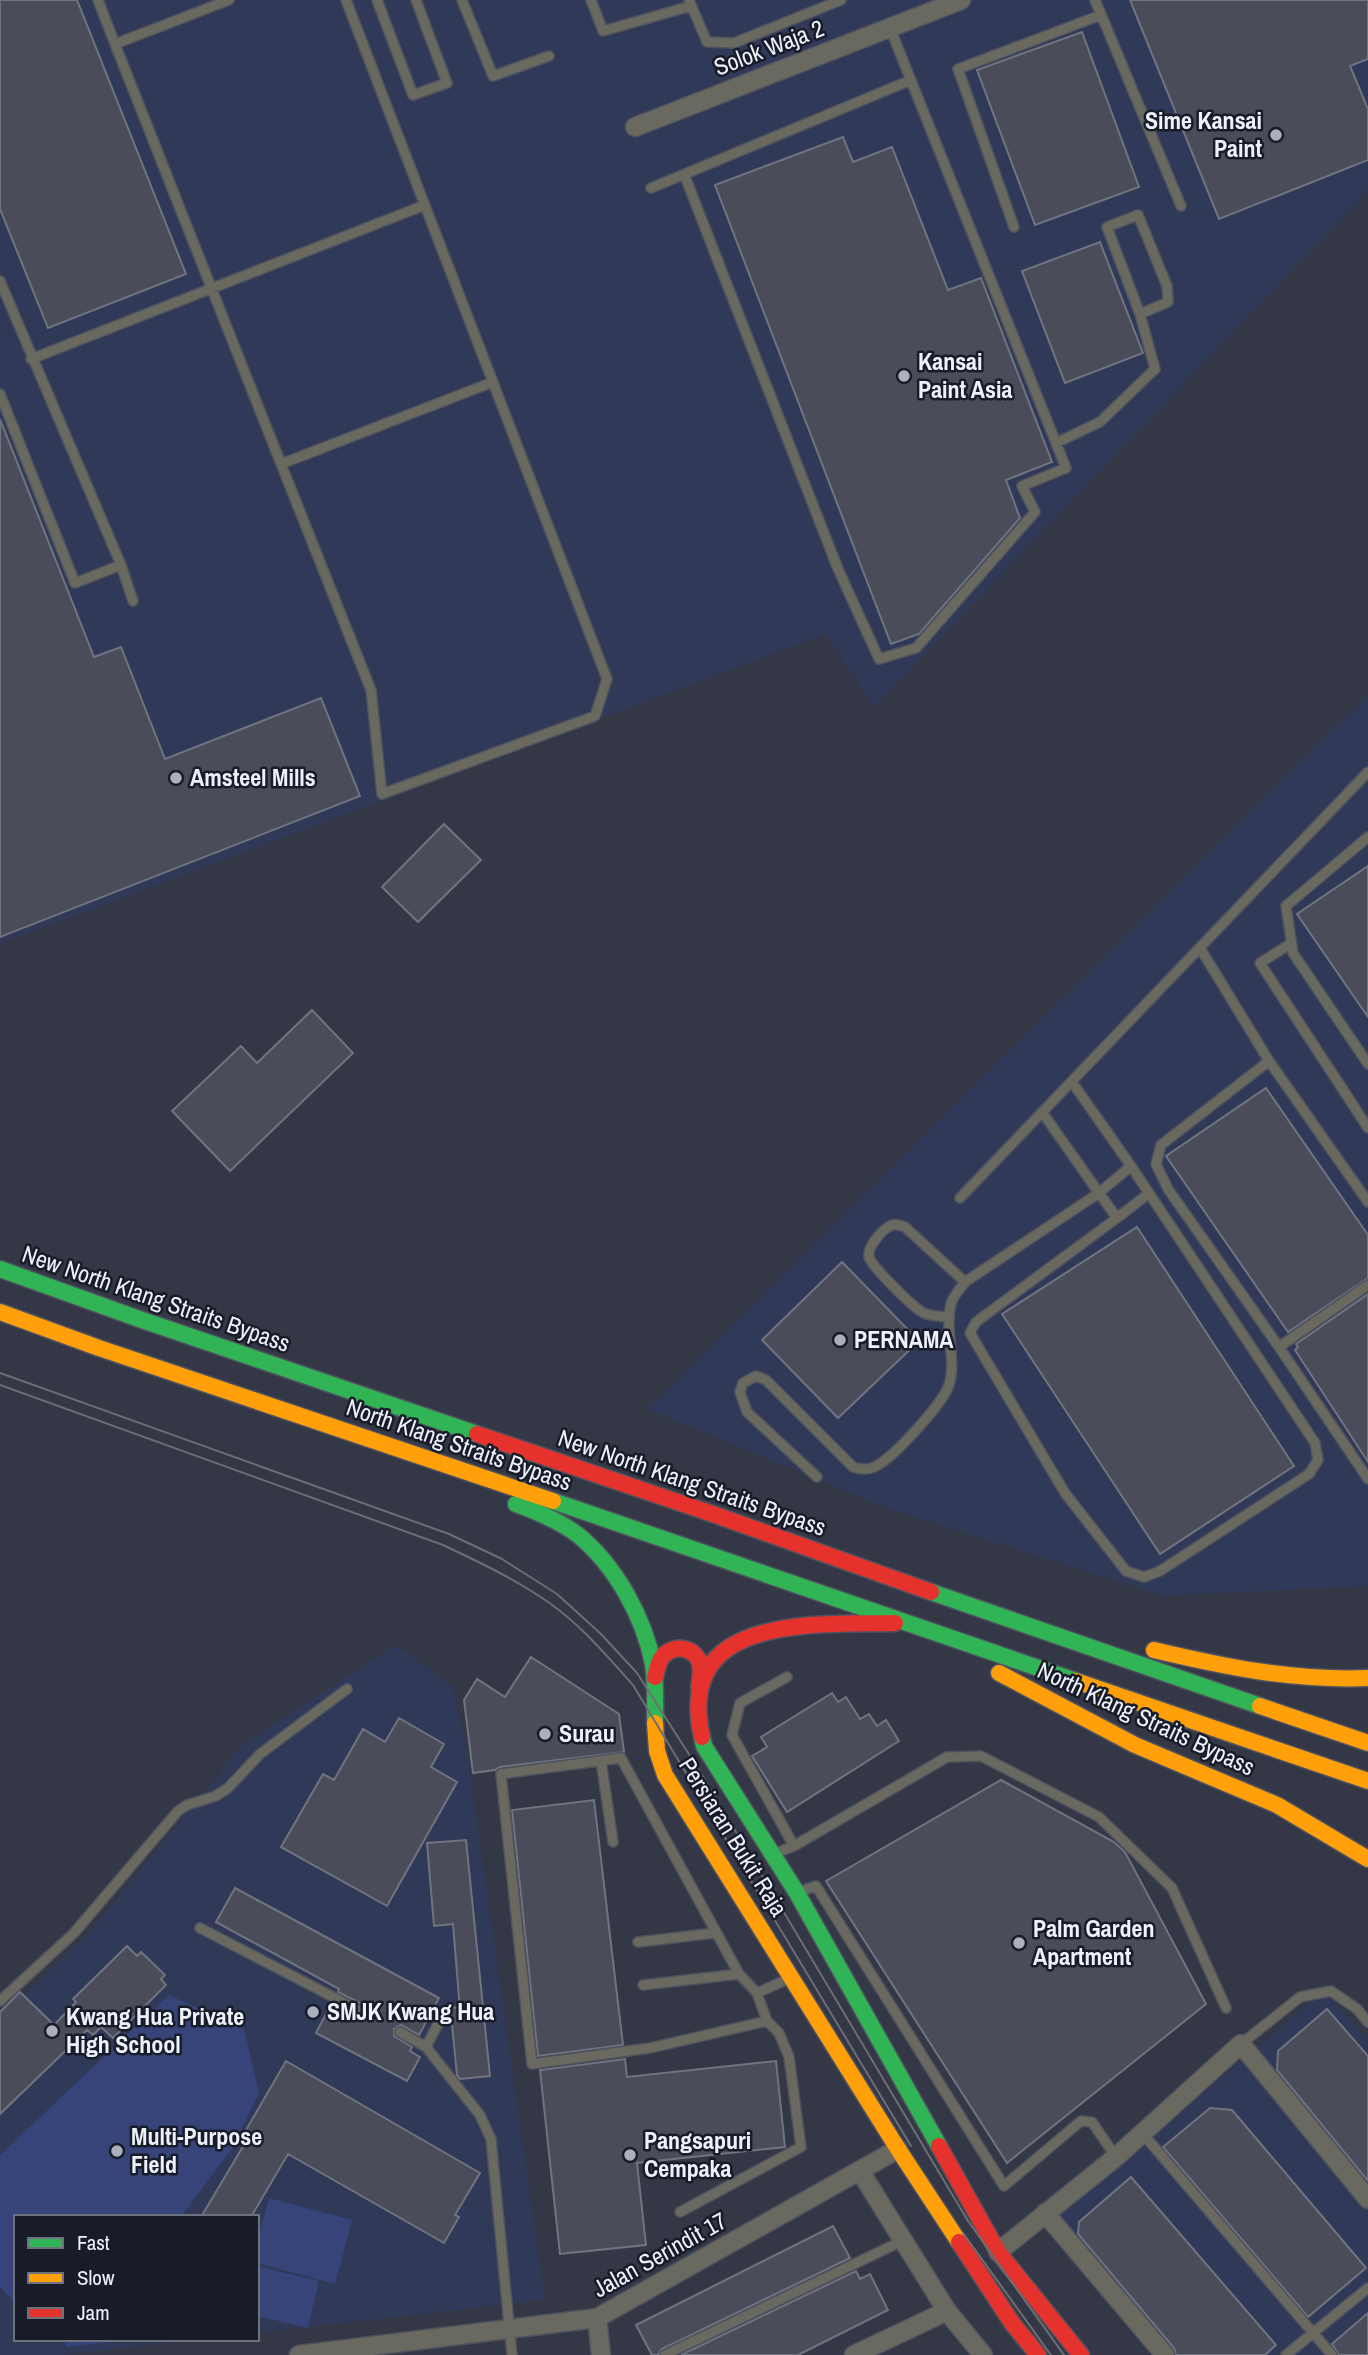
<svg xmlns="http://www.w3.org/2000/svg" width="1368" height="2355" viewBox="0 0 1368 2355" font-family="'Archivo Narrow',sans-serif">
<rect width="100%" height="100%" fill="#333746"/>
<path fill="#303957" d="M0 0H1368V191L874 707 825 634 0 944Z
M1368 696V1586L1164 1596 889 1509 647 1409Z
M395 1645 453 1686 468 1756 545 2300 257 2333V2217H16V2339H203L64 2355H0V2018L89 1933 242 1745Z
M1330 1997 1368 2041V2355H1175L1056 2215 1313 2001Z"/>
<path fill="#364479" d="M169 1995 244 2029 259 2093 233 2147 181 2217H16V2304L0 2287V2155Z
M269 2198 352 2220 335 2284 257 2263V2243Z
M257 2266 319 2281 308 2328 257 2316Z
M65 2339H136L66 2347Z"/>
<path fill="#4a4d59" stroke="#707481" stroke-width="2" d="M0 0H77L186 274 48 328 0 209Z
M1130 0H1368V59L1350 66 1368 109V160L1219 219Z
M1082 32 1139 187 1035 225 977 70Z
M843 137 853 162 892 147 948 290 981 278 1052 462 1006 480 1020 518 919 634 891 644 715 185Z
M1100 242 1143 353 1065 383 1022 271Z
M0 419 94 657 121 647 165 759 321 698 360 796 0 937Z
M444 824 481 860 418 922 382 887Z
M1368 866V1017L1297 914Z
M312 1010 353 1053 230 1171 172 1111 241 1046 257 1063Z
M1266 1088 1368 1235V1278L1288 1332 1166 1156Z
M1137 1227 1294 1466 1160 1554 1002 1314Z
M842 1262 919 1341 838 1418 762 1340Z
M1368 1294V1462L1295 1350 1298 1347 1296 1344Z
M531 1657 619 1714 624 1752 500 1767 495 1770 473 1773 464 1700 477 1679 505 1697Z
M832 1693 838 1702 846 1697 860 1719 869 1714 877 1726 886 1720 899 1741 787 1812 752 1756 767 1747 761 1737Z
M399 1718 444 1744 431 1767 457 1782 387 1906 281 1847 323 1774 334 1780 363 1729 385 1742Z
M1001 1780 1114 1842 1125 1852 1206 2004 1007 2163 826 1881Z
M594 1800 623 2045 538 2056 512 1810Z
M466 1840 490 2076 460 2079 457 2075 450 2005 460 2010 453 1924 434 1926 427 1843Z
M235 1888 439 1998 419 2035 401 2025 394 2029V2036L412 2047 410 2051 420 2057 407 2081 316 2033 331 2004 364 2020 370 2016 368 2007 338 1992 339 1989 216 1922Z
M127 1946 137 1956 141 1952 165 1975 161 1979 166 1985 113 2038 101 2027 93 2035 87 2030 0 2114V2012L20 1992 54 2025 76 2002 73 1999Z
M1327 2009 1368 2056V2181L1277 2070 1278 2051Z
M625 2059 627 2077 776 2061 785 2147 637 2163 646 2245 560 2254 540 2070Z
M286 2061 480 2173 455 2215 459 2217 444 2243 288 2154 251 2217H201L251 2133 246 2130Z
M1210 2108 1232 2110 1366 2268 1308 2317 1163 2147Z
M1131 2177 1276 2345 1265 2355H1176L1174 2348 1078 2234 1079 2222Z
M833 2226 850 2258 662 2349 658 2355H652L636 2325Z
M856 2271 860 2279 870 2274 888 2310 798 2355H681Z
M1368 2313V2355H1339L1332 2344Z"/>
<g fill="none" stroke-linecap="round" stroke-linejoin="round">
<defs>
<path id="lane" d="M98 0 115 44 229 0
M346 0 607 679 595 716 382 794 371 690 281 464 493 382
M377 0 413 95 447 83 416 0
M462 0 493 76 549 56
M591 0 603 31 691 6
M689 0 707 42 734 43 841 0
M1095 0 1181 206
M115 44 281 464
M684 174 838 569 879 659 916 648 1035 512 1022 486 1066 468 890 28
M651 188 911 80
M1014 227 958 69 1101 15
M0 281 121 565 133 601
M31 359 425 205
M0 394 75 583 121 565
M1056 443 1100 422 1155 369 1140 314 1107 227 1138 215 1167 286 1168 302 1140 314
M1368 837 1286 906 1293 953 1368 1064
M1290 944 1260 963 1368 1128
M1200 948 1269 1061 1368 1202
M1269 1061 1161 1145 1156 1164 1168 1189 1279 1347
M1072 1082 1131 1166 1315 1443 1318 1460 1309 1474 1160 1571 1144 1577 1126 1571 1065 1493 970 1333 976 1322 1117 1218 1099 1193 1131 1166
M960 1198 1368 772
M1117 1218 1148 1194
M1368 1285 1279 1347 1368 1479
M949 1317C940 1316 930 1317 922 1312 912 1306 872 1267 869 1257 867 1247 882 1230 890 1226 895 1223 900 1225 905 1227L965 1282
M817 1477 747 1412 740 1392 743 1383 756 1376 766 1380 853 1467C859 1469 868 1470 874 1467 892 1460 943 1403 949 1385 957 1359 944 1329 951 1304 953 1296 960 1289 965 1282L1099 1193 1042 1112
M787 1677 740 1703 732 1735 794 1846
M601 1761 613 1842
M776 1853 794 1846 947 1757 981 1756 1099 1817 1172 1888 1226 2008
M798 1892 816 1886 1004 2186 1081 2121 1092 2122 1116 2157
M200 1928 364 2013
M638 1942 715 1933
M643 1985 739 1974
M757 1993 790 1978
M0 2001 74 1933 178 1811 187 1805 216 1796 228 1788 260 1754 347 1689
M440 2020 426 2047 480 2115 491 2139 512 2355
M400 2032 426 2047
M1241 2044 1300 1997 1331 1991 1357 2009 1368 2022
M1143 2134 1332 2355
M680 2212 801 2147 789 2057 779 2033 767 2021 757 1993 739 1974 621 1758 501 1774 532 2064 650 2048 767 2021
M665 2355 904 2240
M1286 2355 1368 2288"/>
<path id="street" d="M635 127 961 0
M860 2171 947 2311 983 2355
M1045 2213 1165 2355
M998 2252 1116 2157 1241 2044 1368 2199
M597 2318 601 2355
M299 2355 597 2318 898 2149
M854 2355 947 2311"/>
<path id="fast" d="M0 1269 142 1320 477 1434
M553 1501 1076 1681
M516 1504C538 1512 560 1521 578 1535 615 1565 644 1617 653 1664 656 1683 655 1703 655 1723
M931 1592 1260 1706
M702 1737 704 1746 797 1893 939 2146"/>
<path id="slow" d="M0 1312 99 1348 553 1501
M1154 1650C1225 1667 1294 1681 1368 1678
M999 1673 1135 1745 1277 1805 1368 1859
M1076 1681 1368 1781
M1260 1706 1368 1743
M655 1723 657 1751 665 1775 898 2149 959 2242"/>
<path id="jam" d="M477 1434 710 1513 931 1592
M655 1677C657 1670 658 1662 663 1656 675 1643 696 1648 700 1664 702 1672 700 1680 699 1687
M702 1737C674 1613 816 1625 895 1623
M939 2146 998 2252 1081 2355
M959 2242 1012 2323 1038 2355"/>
</defs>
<use href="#lane" stroke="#4f525e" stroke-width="12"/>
<use href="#street" stroke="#4f525e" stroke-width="21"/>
<use href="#fast" stroke="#4f525e" stroke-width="19"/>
<use href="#slow" stroke="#4f525e" stroke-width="19"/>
<use href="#jam" stroke="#4f525e" stroke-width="19"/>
<use href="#lane" stroke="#696960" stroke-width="9"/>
<use href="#street" stroke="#696960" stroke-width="18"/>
<use href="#fast" stroke="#30b455" stroke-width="16"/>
<use href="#slow" stroke="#ff9f0a" stroke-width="16"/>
<use href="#jam" stroke="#e5322d" stroke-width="16"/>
<path stroke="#6d6e71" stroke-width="2" d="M0 1373 449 1534 502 1559 557 1594 601 1634 637 1673 699 1770 968 2221 1064 2355
M0 1385 443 1545C479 1562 515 1579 548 1602 580 1624 607 1656 633 1685L911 2146
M963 2233 1051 2355"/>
</g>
<g fill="#acb0bc" stroke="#181c28" stroke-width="2.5">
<circle cx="1276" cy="135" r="7"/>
<circle cx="904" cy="376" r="7"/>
<circle cx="176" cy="778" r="7"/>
<circle cx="840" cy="1340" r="7"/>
<circle cx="545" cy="1734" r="7"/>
<circle cx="1019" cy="1943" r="7"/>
<circle cx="313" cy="2012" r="7"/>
<circle cx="52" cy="2031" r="7"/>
<circle cx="117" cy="2151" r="7"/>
<circle cx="630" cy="2155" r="7"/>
</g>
<g text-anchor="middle" stroke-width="5" stroke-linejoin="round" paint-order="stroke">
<g font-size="24" fill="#edf1fc" stroke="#181c28">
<text transform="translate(769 48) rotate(-21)" y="8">Solok Waja 2</text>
<text transform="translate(156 1299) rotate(19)" y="8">New North Klang Straits Bypass</text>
<text transform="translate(459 1445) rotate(19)" y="8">North Klang Straits Bypass</text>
<text transform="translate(692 1483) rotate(19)" y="8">New North Klang Straits Bypass</text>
<text transform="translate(1146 1719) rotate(25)" y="8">North Klang Straits Bypass</text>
<text transform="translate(733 1837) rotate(58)" y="8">Persiaran Bukit Raja</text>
<text transform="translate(660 2255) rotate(-29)" y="8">Jalan Serindit 17</text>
</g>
<g font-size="24" font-weight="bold" fill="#edf1fc" stroke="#181c28" text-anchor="start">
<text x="1262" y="129" text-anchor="end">Sime Kansai<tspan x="1262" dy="28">Paint</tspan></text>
<text x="918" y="370">Kansai<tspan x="918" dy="28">Paint Asia</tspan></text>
<text x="190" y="786">Amsteel Mills</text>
<text x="854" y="1348">PERNAMA</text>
<text x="559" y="1742">Surau</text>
<text x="1033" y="1937">Palm Garden<tspan x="1033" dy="28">Apartment</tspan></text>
<text x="327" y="2020">SMJK Kwang Hua</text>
<text x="66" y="2025">Kwang Hua Private<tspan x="66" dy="28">High School</tspan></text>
<text x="131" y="2145">Multi-Purpose<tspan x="131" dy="28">Field</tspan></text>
<text x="644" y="2149">Pangsapuri<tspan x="644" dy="28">Cempaka</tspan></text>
</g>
</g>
<rect x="14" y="2215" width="245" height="126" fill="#181c28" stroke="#6d717d" stroke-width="2"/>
<rect x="28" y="2238" width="35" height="10" fill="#30b455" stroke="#6d717d" stroke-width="2"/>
<text x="77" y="2250" font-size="21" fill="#edf1fc">Fast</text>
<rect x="28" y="2273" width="35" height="10" fill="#ff9f0a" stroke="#6d717d" stroke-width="2"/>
<text x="77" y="2285" font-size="21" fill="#edf1fc">Slow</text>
<rect x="28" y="2308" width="35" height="10" fill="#e5322d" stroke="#6d717d" stroke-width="2"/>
<text x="77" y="2320" font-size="21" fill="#edf1fc">Jam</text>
</svg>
